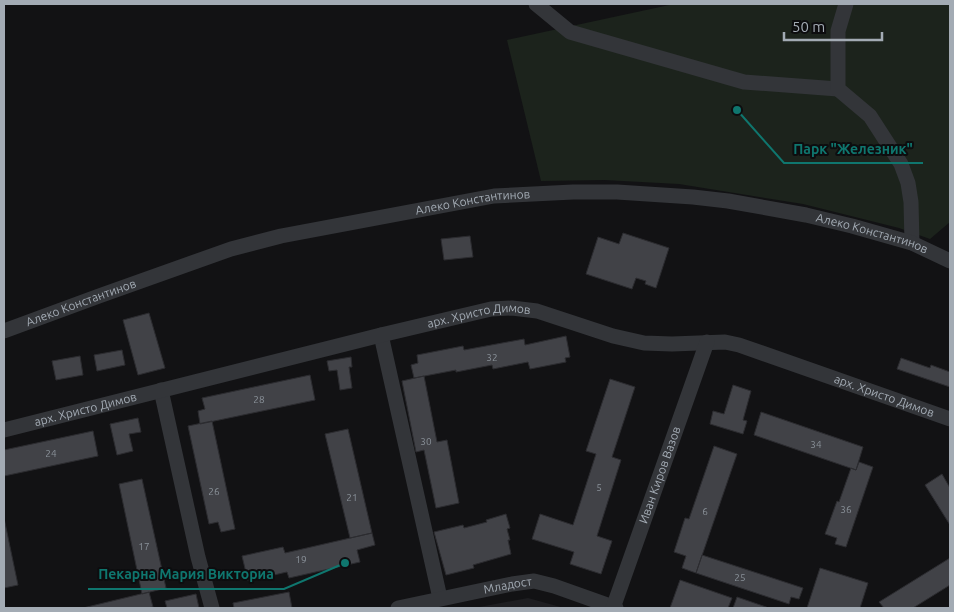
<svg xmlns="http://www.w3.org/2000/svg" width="954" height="612" viewBox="0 0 954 612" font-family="Ubuntu,sans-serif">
<rect width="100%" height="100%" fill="#121214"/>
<path fill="#1e1e21" d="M528 598 564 608H474Z"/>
<path fill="#1c231c" d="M674 4H950V222L930 239 899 228 803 204 679 184 604 180 541 181 507 40Z"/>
<path fill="#414247" stroke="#2c2c30" d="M623 233 669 248 656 288 645 284 646 281 636 278 632 289 586 274 598 237 619 244Z
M470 236 473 257 444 260 441 239Z
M149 313 165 368 138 375 123 320Z
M566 336 570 357 565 358 566 362 530 369 528 362 493 369 492 365 456 372V370L414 378 411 365 418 363 417 355 463 346 464 350 524 339 525 345Z
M122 350 125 365 97 371 94 355Z
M80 356 83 375 56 380 52 361Z
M351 357 352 367H349L352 388 340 390 337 370 329 371 327 361Z
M901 358 930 368 931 365 950 372V387L897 369Z
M310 375 315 400 200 424 198 411 205 409 202 398Z
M424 376 437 442 447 440 459 503 436 508 424 450 416 452 402 381Z
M610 379 635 387 612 457 621 460 597 536 612 541 601 574 570 564 574 552 532 539 540 514 573 525 596 454 586 451Z
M733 385 751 391 743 420 747 421 743 434 710 424 713 411 724 414Z
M761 412 863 447 856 470 754 435Z
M138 418 141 432 129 434 133 451 117 455 110 424Z
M212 421 235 529 221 532 218 522 209 524 188 426Z
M348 429 372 533 350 538 325 434Z
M93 431 98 456 4 476V450Z
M714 446 737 454 696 573 682 568 686 556 674 552 685 518 689 519Z
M859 462 873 467 846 547 835 544 837 538 825 534 837 501 839 502 851 468 856 470Z
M942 474 950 488V525L925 485Z
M142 479 166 588 142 594 119 484Z
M506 514 510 528 507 529 510 540H508L511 554 473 565 474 568 446 575 434 532 463 525 464 528 487 522 486 520Z
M4 518 18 585 4 588Z
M372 533 375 545 357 550 360 562 289 578 287 572 248 581 242 556 283 547 285 553Z
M702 555 803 588 799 599 791 597 789 604 696 573Z
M950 558V585L913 608H884L879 602Z
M820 568 868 583 860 608H807Z
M680 580 732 598 728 608H670Z
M149 592 153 607 146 608H83Z
M289 592 292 608H234L233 603Z
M196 594 199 608H167L165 601Z
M737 597 769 608H733Z"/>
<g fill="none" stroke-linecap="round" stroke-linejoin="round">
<g stroke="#333539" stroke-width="15">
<path d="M536 4 570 32 744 82 838 89"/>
<path d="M846 4 838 31V89L870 116 901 164 908 183 911 202 912 243"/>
<path id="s1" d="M4 331 99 296 231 249 281 236 494 196 573 192H617L693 197 728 201 806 215 852 226 912 243 950 261"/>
<path d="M381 335 440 598"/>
<path d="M161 390 198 557 212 608"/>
<path id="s2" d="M4 430 381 335 491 309 512 308 537 311 613 336 644 343 672 344 725 342 739 345 950 419"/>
<path id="s3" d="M398 608 512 584 534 581 554 586 616 608"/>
<path id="s4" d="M613 608 707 342"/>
</g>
</g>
<g text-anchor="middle" stroke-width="4" stroke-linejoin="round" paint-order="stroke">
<g font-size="10" fill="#8a9199">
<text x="492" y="361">32</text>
<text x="259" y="403">28</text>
<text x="426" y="445">30</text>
<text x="816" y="448">34</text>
<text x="51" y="457">24</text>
<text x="599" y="491">5</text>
<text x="214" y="495">26</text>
<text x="352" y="501">21</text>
<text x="846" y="513">36</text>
<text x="705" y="515">6</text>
<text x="144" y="550">17</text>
<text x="301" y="563">19</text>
<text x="740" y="581">25</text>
</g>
<g font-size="12" fill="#a3abb4" stroke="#0d0d0f">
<text dy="4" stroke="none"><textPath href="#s1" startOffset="488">Алеко Константинов</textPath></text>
<text dy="4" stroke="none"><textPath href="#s1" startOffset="892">Алеко Константинов</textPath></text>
<text dy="4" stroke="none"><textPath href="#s1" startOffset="82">Алеко Константинов</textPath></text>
<text dy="4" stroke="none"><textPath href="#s2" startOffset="489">арх. Христо Димов</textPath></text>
<text dy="4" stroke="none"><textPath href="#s2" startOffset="909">арх. Христо Димов</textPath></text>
<text dy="4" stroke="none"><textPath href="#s2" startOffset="84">арх. Христо Димов</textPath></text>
<text dy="4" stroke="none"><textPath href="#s4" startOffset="141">Иван Киров Вазов</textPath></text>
<text dy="4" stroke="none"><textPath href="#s3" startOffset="112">Младост</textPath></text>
</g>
</g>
<path fill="none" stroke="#0f766e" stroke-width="2" d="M737 110L784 163H923M345 563L284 589H88"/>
<g fill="#0f766e" stroke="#0d0d0f" stroke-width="2">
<circle cx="737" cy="110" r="5"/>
<circle cx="345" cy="563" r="5"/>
</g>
<g font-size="14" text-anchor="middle" font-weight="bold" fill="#0f766e" stroke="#0d0d0f" stroke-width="4" stroke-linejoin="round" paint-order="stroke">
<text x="853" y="154">Парк "Железник"</text>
<text x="186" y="579">Пекарна Мария Викториа</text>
</g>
<rect width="954" height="612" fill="none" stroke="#a3abb4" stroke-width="10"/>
<path d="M784 32v8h98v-8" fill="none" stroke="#a3abb4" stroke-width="2.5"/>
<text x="792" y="32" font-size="15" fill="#a3abb4" stroke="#0d0d0f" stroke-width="4" paint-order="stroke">50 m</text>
</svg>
